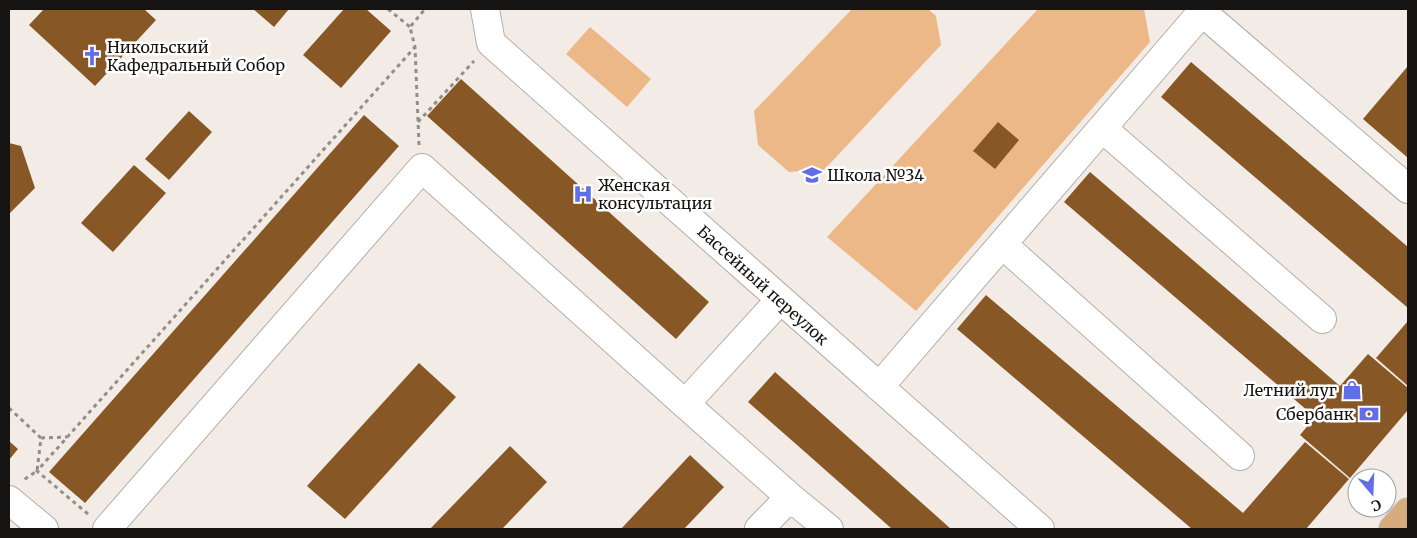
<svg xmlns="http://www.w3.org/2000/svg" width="1417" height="538" viewBox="0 0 1417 538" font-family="Merriweather,serif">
<rect width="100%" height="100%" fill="#f3ece6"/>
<path fill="#edb887" d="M852 9H928L936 16 941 45 824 170 789 172 758 145 754 111Z
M1038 9H1144L1150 42 916 311 827 237Z
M590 27 651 79 627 107 566 54Z"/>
<path fill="#875725" d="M44 9H144L156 20 95 86 29 25Z
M253 9H289L274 27Z
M344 9H366L391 31 341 88 303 55Z
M1191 62 1408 247V308L1161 97Z
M1408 66V158L1363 119Z
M461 79 709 302 676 339 427 116Z
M189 111 212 132 169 180 145 159Z
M364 115 399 146 85 503 49 472Z
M998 122 1019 140 995 169 973 151Z
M9 143 21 146 35 188 9 214Z
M134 165 166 193 113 252 81 223Z
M1090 172 1340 386 1368 354 1408 388V410L1350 478 1300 435 1315 417 1064 202Z
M986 295 1243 513 1305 442 1349 479 1306 529H1192L957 329Z
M1408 321V386L1376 358Z
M419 363 456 397 345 519 307 486Z
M775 372 951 529H892L805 452 748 402Z
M9 441 18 449 9 460Z
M510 446 547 482 502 529H430Z
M690 455 724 487 684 529H621Z"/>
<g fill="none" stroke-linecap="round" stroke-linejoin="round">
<defs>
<path id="minor" d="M485 9 491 43 1040 529
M1102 128 1322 319
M1002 244 1240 456
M879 387 1202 12 1408 189
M685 404 790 497 759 529
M790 497 829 529
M9 500 44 529
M107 529 422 168 685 404 780 300"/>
<path id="major" d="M1393 529 1408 512"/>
</defs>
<use href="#minor" stroke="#b3ada8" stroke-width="30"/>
<use href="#major" stroke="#cccbcb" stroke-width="30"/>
<path stroke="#938e89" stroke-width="3" stroke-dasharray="4 4" stroke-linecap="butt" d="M388 9 410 27
M418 122 474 61
M419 145 415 47 410 27 425 9
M9 408 41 438 37 471 22 481
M41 438 67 437
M88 514 37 471 415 47"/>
<use href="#minor" stroke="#fff" stroke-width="28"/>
<use href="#major" stroke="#d6ac7f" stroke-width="28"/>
</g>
<defs>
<symbol id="church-bare" viewBox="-9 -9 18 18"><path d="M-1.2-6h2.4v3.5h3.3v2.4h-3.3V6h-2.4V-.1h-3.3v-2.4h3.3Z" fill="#606fe7" stroke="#fff" stroke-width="2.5" paint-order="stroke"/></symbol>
<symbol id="school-bare" viewBox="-9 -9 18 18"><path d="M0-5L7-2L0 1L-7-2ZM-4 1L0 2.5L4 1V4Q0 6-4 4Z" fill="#606fe7" stroke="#fff" stroke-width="2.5" paint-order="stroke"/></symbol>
<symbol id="hospital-bare" viewBox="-9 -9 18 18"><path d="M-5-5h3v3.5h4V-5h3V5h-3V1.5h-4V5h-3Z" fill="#606fe7" stroke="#fff" stroke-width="2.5" paint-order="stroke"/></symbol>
<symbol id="shop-bare" viewBox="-9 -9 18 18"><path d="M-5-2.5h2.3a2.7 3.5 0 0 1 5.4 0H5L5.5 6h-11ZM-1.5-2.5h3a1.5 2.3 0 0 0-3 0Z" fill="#606fe7" stroke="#fff" stroke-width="2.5" paint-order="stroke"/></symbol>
<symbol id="bank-bare" viewBox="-9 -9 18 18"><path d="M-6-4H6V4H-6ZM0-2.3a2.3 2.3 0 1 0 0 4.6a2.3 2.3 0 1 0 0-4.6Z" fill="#606fe7" stroke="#fff" stroke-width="2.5" paint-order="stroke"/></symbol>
</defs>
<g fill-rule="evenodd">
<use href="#church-bare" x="78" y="42" width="28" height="28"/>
<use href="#school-bare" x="798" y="161" width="28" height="28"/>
<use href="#hospital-bare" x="569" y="180" width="28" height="28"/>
<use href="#shop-bare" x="1338" y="376" width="28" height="28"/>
<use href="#bank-bare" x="1355" y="400" width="28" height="28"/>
</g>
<g text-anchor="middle" stroke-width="5" stroke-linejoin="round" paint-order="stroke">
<g font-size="16" fill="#161412" stroke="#fff" text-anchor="start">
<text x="107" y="53">Никольский<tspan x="107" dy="18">Кафедральный Собор</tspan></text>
<text x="827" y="181">Школа №34</text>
<text x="598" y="191">Женская<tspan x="598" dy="18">консультация</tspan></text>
<text x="1337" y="396" text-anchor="end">Летний луг</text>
<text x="1354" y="420" text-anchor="end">Сбербанк</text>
</g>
<g font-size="16" fill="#161412" stroke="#fff">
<text transform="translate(763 285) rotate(42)" y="6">Бассейный переулок</text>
</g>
</g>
<rect width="1417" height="538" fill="none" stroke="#161412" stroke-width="20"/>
<g transform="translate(1372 493) rotate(161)"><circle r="24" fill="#ffffff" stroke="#a2a1a0"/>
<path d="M0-4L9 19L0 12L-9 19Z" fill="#606fe7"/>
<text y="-8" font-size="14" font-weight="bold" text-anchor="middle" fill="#161412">С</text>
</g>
</svg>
